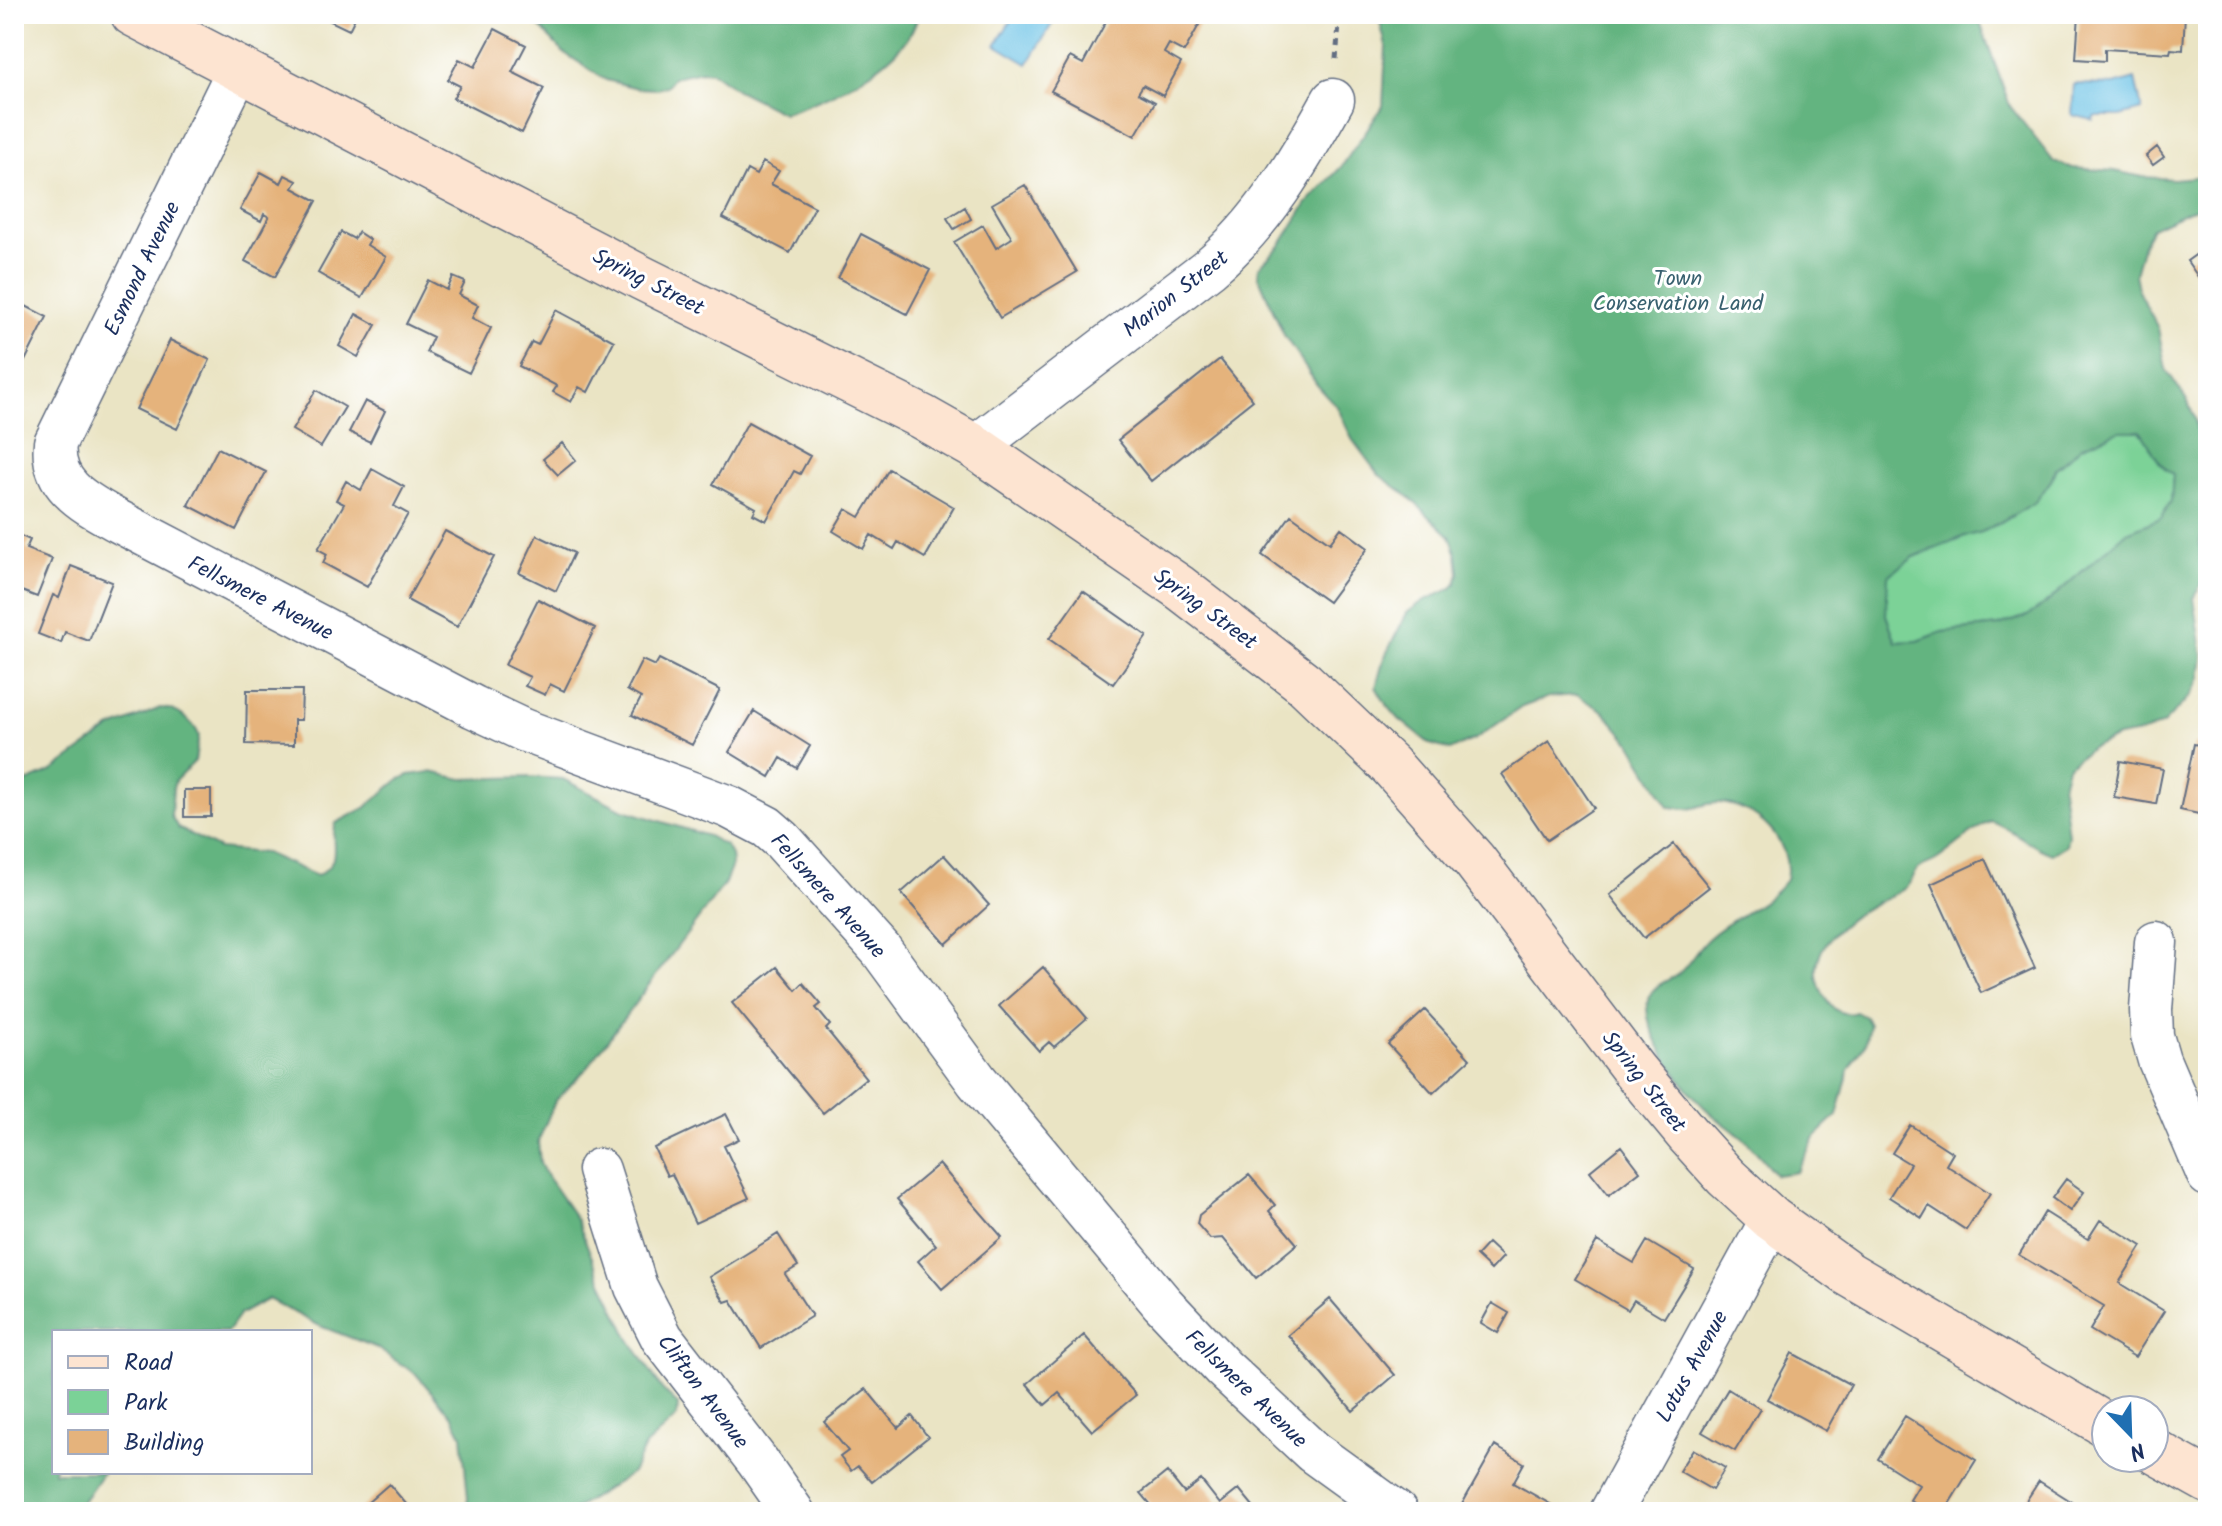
<svg xmlns="http://www.w3.org/2000/svg" width="2222" height="1526" viewBox="0 0 2222 1526" font-family="Kalam,sans-serif">
<rect width="100%" height="100%" fill="#fff"/>
<filter id="ink" filterUnits="userSpaceOnUse"><feTurbulence type="fractalNoise" baseFrequency=".0125" numOctaves="2"/><feDisplacementMap in="SourceGraphic" scale="16" xChannelSelector="R" yChannelSelector="G"/><feConvolveMatrix kernelMatrix="1 2 1 2 8 2 1 2 1" color-interpolation-filters="sRGB"/></filter>
<filter id="wash" filterUnits="userSpaceOnUse"><feTurbulence type="fractalNoise" baseFrequency=".006" numOctaves="4" result="noise"/><feDisplacementMap in="SourceGraphic" scale="32" xChannelSelector="R" yChannelSelector="G"/><feGaussianBlur stdDeviation="1.8" result="paint"/><feColorMatrix in="noise" values="0 0 0 0 0 0 0 0 0 0 0 0 0 0 0 0 0 1.4 0 .05"/><feComposite in="paint" operator="in"/></filter>
<g filter="url(#wash)">
<rect width="100%" height="100%" fill="#eae4c4"/>
<path fill="#7bd297" stroke="#4b807a" stroke-width="2" d="M2119 431H2140C2153 448 2155 463 2173 474L2171 501 2161 518 2127 532 2044 605 2027 616 1999 626 1942 632 1918 641 1896 642 1886 615 1887 576 1914 557 2001 523 2036 501 2052 479 2055 469 2082 446Z"/>
<path fill="#64b480" stroke="#40726f" stroke-width="2" fill-rule="evenodd" d="M500 14H918C909 62 826 101 783 113L737 90 712 72 702 71 682 75 673 78 667 86 657 89 637 88 606 80 563 52 533 20Z
M1378 14H1977L2010 106 2054 162 2073 168 2114 171 2143 177 2174 179 2204 176 2208 180 2206 203 2152 228 2143 244 2135 274 2139 293 2158 328 2166 369 2188 402 2195 419 2201 454 2208 472V521L2200 541 2202 582 2194 598 2203 657 2200 678 2191 695 2163 724 2146 732 2118 737 2091 748 2067 766 2062 786 2068 835 2066 845 2052 854C2029 847 2014 829 1991 821 1970 831 1956 847 1936 860 1932 863 1925 864 1920 868 1914 872 1912 882 1906 887 1899 894 1888 896 1879 901 1841 921 1793 958 1830 1004 1836 1012 1846 1016 1856 1012L1865 1017 1869 1025 1865 1044 1849 1070 1837 1116 1815 1137 1797 1172 1776 1175C1767 1164 1758 1153 1748 1143 1735 1130 1718 1121 1705 1108 1685 1089 1637 1025 1649 997 1654 985 1667 981 1677 975 1688 967 1697 948 1709 938 1734 915 1764 908 1786 880 1794 842 1755 805 1719 803 1708 802 1698 808 1688 809 1682 809 1675 807 1669 807L1630 742 1603 711 1577 695 1549 697 1522 707 1475 739 1450 750 1430 744 1399 719 1386 704 1376 687 1384 658 1407 613 1423 601 1451 589 1456 584 1459 573 1457 555 1450 536 1409 497 1378 474 1352 439 1338 408 1317 385 1284 335 1258 275 1259 267 1280 246 1307 203 1342 166 1383 106 1386 46ZM2119 431H2140C2153 448 2155 463 2173 474L2171 501 2161 518 2127 532 2044 605 2027 616 1999 626 1942 632 1918 641 1896 642 1886 615 1888 576 1914 557 1960 538 1982 532 2017 513 2036 501 2052 479 2055 469 2082 446Z
M160 708C176 708 193 721 199 735L195 761 175 781 173 788 171 816 178 828 219 849 265 853 317 876C345 859 328 846 336 823L365 808 398 780 409 775 431 772 462 779 530 777 563 779 621 809 708 836 726 846 731 855 732 865 725 883 586 1069 555 1101 538 1142 540 1162 544 1172 577 1220 599 1275 629 1338 662 1389 678 1405 677 1417 645 1446 632 1473 570 1512H466L468 1498 462 1435 453 1417 416 1374 375 1347 320 1326 268 1299 240 1314 227 1332H54V1472H103L86 1497 70 1512H14V796L26 782 52 771 110 729Z"/>
<path fill="#68c1e5" stroke="#4278a2" stroke-width="2" d="M1015 14H1058L1028 64 996 45Z
M2135 79 2142 110 2120 116H2094L2093 120 2072 115 2074 84 2114 85Z"/>
<g id="blocks">
<path fill="#e5b37c" d="M323 14H357L349 30 322 17Z
M1110 14H1199L1204 16 1184 52 1169 44 1164 53 1181 63 1163 96 1143 85 1138 93 1155 102 1135 136 1051 91 1070 57 1083 64Z
M2079 14H2185L2183 50 2171 49 2170 53 2105 49V61L2076 59Z
M495 29 526 45 512 72 544 88 522 133 453 98 460 86 448 80 459 59 475 67Z
M2157 147 2164 157 2153 165 2146 156Z
M763 162 779 171 771 184 815 207 790 253 723 218 747 170 756 175Z
M261 172 281 183 285 175 297 181 293 188 317 201 275 277 245 261 269 217 264 214 261 221 240 210Z
M1025 185 1077 272 1000 318 954 242 983 225 996 248 1012 238 992 204Z
M965 207 971 219 954 229 947 218Z
M341 232 354 239 358 232 370 240 367 245 386 257 362 298 318 273Z
M861 234 930 270 907 314 838 278Z
M2208 246V291L2187 261Z
M453 277 465 282 459 295 478 305 472 318 491 328 469 373 426 352 433 337 406 324 428 280 447 290Z
M14 300 47 317 25 361 14 355Z
M556 310 614 341 588 392 579 387 571 402 553 392 557 386 519 366 532 342 538 345Z
M356 314 376 325 358 357 339 346Z
M170 340 210 360 177 429 136 409Z
M1220 359 1253 400 1151 481 1118 440Z
M316 390 345 407 321 447 292 430Z
M365 401 385 411 370 442 349 432Z
M748 422 810 456 800 474 794 471 766 521 753 514 756 508 713 484Z
M562 443 576 460 558 475 543 459Z
M218 448 266 472 236 530 188 505Z
M372 469 404 487 394 506 408 514 367 587 323 563 327 554 318 549 344 504 336 500 346 481 361 490Z
M889 469 954 507 925 558 898 542 894 549 871 535 863 549 833 531 846 509 860 517Z
M1291 515 1330 543 1341 528 1368 548 1328 602 1262 555Z
M445 531 494 557 457 627 407 600Z
M14 533 30 540 26 549 52 559 37 597 14 588Z
M537 535 574 553 556 591 519 573Z
M71 566 112 582 89 641 65 632 61 643 38 634 53 595 59 598Z
M1083 591 1147 636 1113 684 1049 639Z
M538 599 595 628 564 691 550 684 545 695 525 686 530 677 505 665Z
M659 659 720 690 692 745 632 715 641 698 627 690 642 660 655 666Z
M247 690H302L301 720H294V745L246 744Z
M754 711 810 746 797 768 781 758 770 777 729 752Z
M1549 741 1594 808 1547 840 1502 774Z
M2194 744 2208 747V816L2180 810Z
M2120 761 2163 769 2156 804 2114 797Z
M184 790H211V817H184Z
M1674 844 1709 887 1644 938 1610 895Z
M944 855 989 905 946 944 901 893Z
M1985 859 2035 968 1981 993 1931 884Z
M777 967 796 990 803 983 821 1004 816 1008 830 1025 826 1029 866 1078 823 1113 732 1003Z
M1043 967 1087 1018 1054 1047 1049 1042 1039 1051 999 1006Z
M1425 1010 1470 1059 1433 1093 1388 1044Z
M726 1114 739 1139 724 1146 749 1198 695 1223 672 1174 667 1176 654 1148Z
M1910 1125 1953 1153 1946 1165 1990 1193 1966 1230 1929 1206 1922 1218 1889 1197 1910 1164 1892 1153Z
M1621 1146 1640 1171 1609 1195 1590 1171Z
M939 1164 1002 1237 942 1289 918 1261 936 1245 897 1199Z
M1249 1175 1275 1205 1269 1211 1297 1244 1256 1278 1223 1238 1210 1239 1197 1224 1199 1215Z
M2066 1179 2084 1192 2070 1211 2052 1198Z
M2045 1212 2088 1239 2100 1220 2142 1246 2119 1283 2164 1311 2135 1357 2090 1330 2104 1306 2019 1255Z
M778 1234 798 1266 785 1274 812 1316 761 1348 731 1300 725 1302 709 1277Z
M1597 1241 1634 1263 1647 1241 1694 1269 1664 1318 1634 1300 1628 1310 1575 1279Z
M1488 1243 1503 1257 1491 1270 1476 1256Z
M1330 1299 1395 1375 1353 1411 1288 1335Z
M1492 1303 1509 1313 1498 1333 1481 1323Z
M1084 1335 1136 1395 1092 1431 1059 1393 1045 1405 1027 1384Z
M1792 1353 1851 1385 1826 1431 1767 1399Z
M866 1389 898 1428 912 1416 928 1437 872 1482 858 1466 851 1471 840 1457 848 1451 824 1422Z
M1728 1389 1760 1409 1735 1451 1702 1432Z
M1905 1416 1976 1460 1944 1512H1929L1910 1500 1919 1485 1878 1459Z
M1495 1446 1524 1463 1513 1483 1557 1508 1555 1512H1467L1460 1508Z
M1693 1449 1725 1468 1712 1490 1679 1471Z
M1167 1472 1184 1493 1201 1480 1220 1504 1239 1489 1258 1512H1157L1141 1493Z
M2039 1481 2088 1512H2019Z
M389 1484 413 1512H361L359 1510Z"/>
</g>
</g>
<g filter="url(#ink)">
<use href="#blocks" fill-opacity="0" stroke="#636e82" stroke-width="2"/>
<g fill="none" stroke-linecap="round" stroke-linejoin="round">
<defs>
<path id="street" d="M239 68 55 443C50 486 86 503 118 521L474 707 523 730 729 807 767 827 782 840 881 950 977 1081 1162 1303 1223 1368 1313 1452 1396 1512
M975 447 1209 268C1263 223 1299 161 1333 100
M2156 942 2151 1010 2152 1036 2159 1060 2208 1175
M599 1170 636 1287 662 1338 758 1462 793 1512
M1611 1512 1772 1219"/>
<path id="secondary" d="M133 14 642 278 922 417 975 447 1179 587 1304 683 1391 766 1474 860 1634 1070 1688 1135 1726 1177 1772 1219 1847 1273 2106 1425
M2154 1451 2208 1481"/>
</defs>
<use href="#street" stroke="#636e82" stroke-width="45"/>
<use href="#secondary" stroke="#636e82" stroke-width="47"/>
<path stroke="#636e82" stroke-width="5" stroke-dasharray="6 6" stroke-linecap="butt" d="M1336 59 1340 14"/>
<use href="#street" stroke="#fff" stroke-width="42"/>
<use href="#secondary" stroke="#fde4d1" stroke-width="44"/>
</g>
</g>
<g text-anchor="middle" stroke-width="6" stroke-linejoin="round" paint-order="stroke">
<g font-size="22" fill="#1b2f5e" stroke="#fff">
<text transform="translate(141 268) rotate(-64)" y="8">Esmond Avenue</text>
<text transform="translate(649 281) rotate(27)" y="8">Spring Street</text>
<text transform="translate(1175 293) rotate(-38)" y="8">Marion Street</text>
<text transform="translate(261 597) rotate(27)" y="8">Fellsmere Avenue</text>
<text transform="translate(1206 608) rotate(36)" y="8">Spring Street</text>
<text transform="translate(829 895) rotate(48)" y="8">Fellsmere Avenue</text>
<text transform="translate(1645 1081) rotate(52)" y="8">Spring Street</text>
<text transform="translate(1691 1366) rotate(-61)" y="8">Lotus Avenue</text>
<text transform="translate(1247 1388) rotate(44)" y="8">Fellsmere Avenue</text>
<text transform="translate(704 1391) rotate(53)" y="8">Clifton Avenue</text>
</g>
<g font-size="22" fill="#38606f" stroke="#fff">
<text x="1678" y="285">Town<tspan x="1678" dy="25">Conservation Land</tspan></text>
</g>
</g>
<rect width="2222" height="1526" fill="none" stroke="#fff" stroke-width="48"/>
<rect x="52" y="1330" width="260" height="144" fill="#ffffff" stroke="#a4acbf" stroke-width="2"/>
<rect x="68" y="1356" width="40" height="12" fill="#fde4d1" stroke="#a4acbf" stroke-width="2"/>
<text x="124" y="1370" font-size="24" fill="#1b2f5e">Road</text>
<rect x="68" y="1390" width="40" height="24" fill="#7bd297" stroke="#a4acbf" stroke-width="2"/>
<text x="124" y="1410" font-size="24" fill="#1b2f5e">Park</text>
<rect x="68" y="1430" width="40" height="24" fill="#e5b37c" stroke="#a4acbf" stroke-width="2"/>
<text x="124" y="1450" font-size="24" fill="#1b2f5e">Building</text>
<g transform="translate(2130 1434) rotate(157)"><circle r="38" fill="#ffffff" stroke="#a4acbf" stroke-width="2"/>
<path d="M0-6L14 30L0 20L-14 30Z" fill="#1f6fb2"/>
<text y="-12" font-size="22" font-weight="bold" text-anchor="middle" fill="#1b2f5e">N</text>
</g>
</svg>
